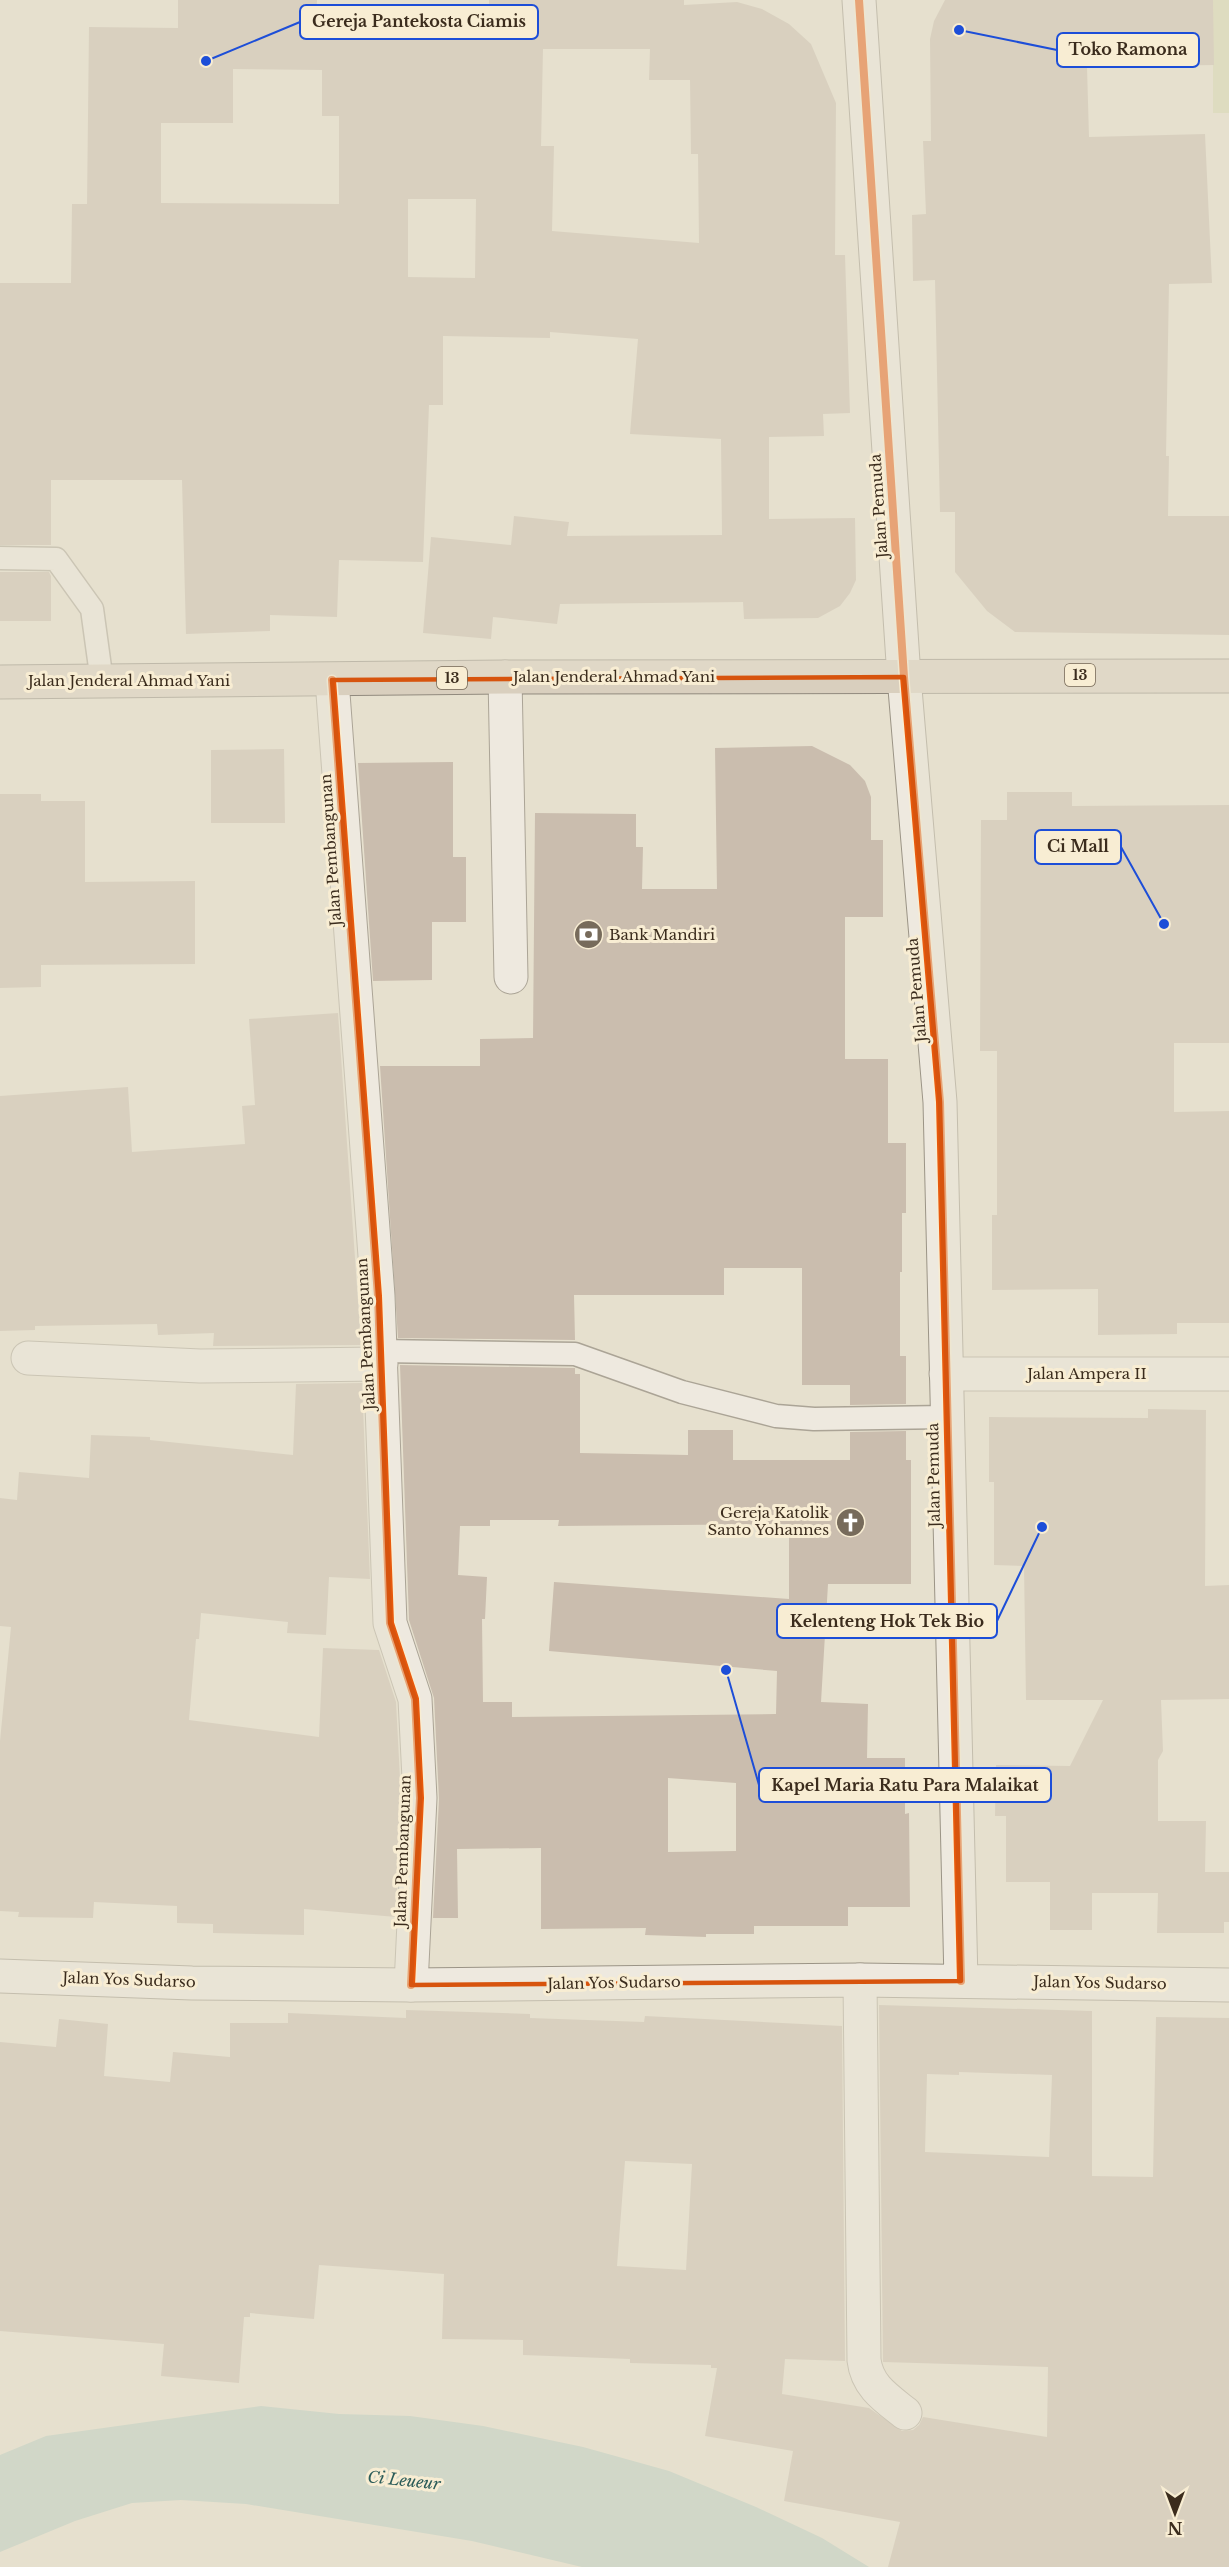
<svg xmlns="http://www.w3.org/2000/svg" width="1229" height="2567" viewBox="0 0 1229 2567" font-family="'Libre Baskerville',serif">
<rect width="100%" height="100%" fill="#e6e0ce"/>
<path fill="#d6d7af" d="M1213 0H1229V113H1213Z"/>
<path fill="#b8ccc1" d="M261 2406 339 2414 410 2416 483 2426 583 2447 669 2471 756 2507 822 2538 869 2567H582L472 2541 246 2504 181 2500 132 2503 75 2521 0 2552V2455L46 2436Z"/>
<path fill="#cabdae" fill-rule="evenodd" d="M178 0H317L316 30 387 32V23L430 24V15L489 17V0H684V5L737 2 762 9 789 24 811 44 836 103 835 255H845L850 413 823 414 824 436 769 437V519L855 518 856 580 850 593 840 606 818 618 744 619 743 602 560 604 557 624 493 617 491 639 423 633 431 537 511 545 514 516 569 522 567 536 722 535 721 439 630 434 638 339 550 332V338L443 336V405H429L423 562 339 560 337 617 270 615V631L186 634 182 480H51V545H0V283H71L72 204H87L89 27 178 28ZM543 49H650L649 80H690L691 154H698L699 243 552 231 554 146H541ZM233 69 322 70V116H339V204L161 203V123H233ZM408 199H476L475 278 408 277Z
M945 0H1213L1214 65 1087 67 1089 137 1205 134 1212 283 1169 284 1166 456H1169L1168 516H1229V635L1015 632 987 611 955 572V512H940L935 280 913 281 912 215 926 214 923 141H931L930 39 934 21Z
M0 572H49L51 576V621H0Z
M812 746 850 765 865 781 871 797V840H883V917H845V1059H888V1143H906V1213H902V1272H900V1356H906V1404L850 1405V1385H802V1268H724V1295H574L575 1340 398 1338 380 1066H480V1039L533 1038 535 813 636 814V847H643L642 889H717L715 748Z
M284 749 285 823H211V750Z
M453 762V857H466V922H432V980L373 981 358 763Z
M1007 792H1072V806L1229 805V1043H1174V1112L1229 1111V1323H1177V1334L1098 1335V1289L992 1290V1215H997V1051H980L981 820H1007Z
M0 794H41V801H85V882L195 881V964L41 965V987L0 988Z
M338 1013 361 1345 213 1346 214 1333 158 1335 157 1324 35 1326V1330L0 1331V1096L128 1087 132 1152 245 1144 242 1106 255 1105 249 1019Z
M400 1365 575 1368V1374H580V1453L688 1455V1430H733V1460H850V1432L906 1431V1460H911V1584H828L821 1702 868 1704 867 1758H905V1814L909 1813 910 1907H848V1926H754V1934H706V1937L645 1935 646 1928 541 1929V1848L457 1849 458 1918H433L439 1799 434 1698 409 1620ZM490 1520H559L558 1526 789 1524V1599L554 1582 549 1651 777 1671 776 1714 512 1717V1702H483L482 1619H485L487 1577 458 1575 460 1526H490ZM668 1778 736 1783V1851L668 1852Z
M362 1383 370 1579 329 1577 326 1635 287 1633 288 1622 201 1613 199 1639H196L189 1720 319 1737 323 1648 379 1650 396 1702 401 1798 396 1917 304 1909V1935L213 1933V1924L177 1923V1906L94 1902 93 1918 18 1917 19 1912 0 1911V1741L11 1627 0 1626V1498L17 1500 19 1472 89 1478 91 1435 150 1437V1440L293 1455 296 1384Z
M1148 1409 1206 1410 1205 1586 1229 1585V1699L1161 1700 1163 1751 1158 1760V1821H1206L1205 1872H1229V1922H1224V1933H1157L1158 1893H1092V1930H1050V1882H1006V1816H995L996 1765 1070 1766 1103 1700H1026L1024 1566 994 1565V1482H989V1417L1148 1418Z
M879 2005 1092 2011V2176L1153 2177 1156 2017 1229 2018V2567H888L900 2522 784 2501 793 2451 705 2436 717 2368H711V2365L630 2363V2359L523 2355V2340L442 2339 444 2274 319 2265 314 2319 250 2313V2317H244L239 2383 161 2376 164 2344 0 2331V2042L56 2047 59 2019 108 2024 104 2076 170 2082 173 2052 230 2057V2023H288V2013L406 2018V2010L471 2012 530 2014V2018L644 2022 645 2016 842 2026 845 2361 785 2359 782 2394 869 2408 902 2431 913 2430 919 2425 923 2417 1047 2437 1048 2367 883 2362ZM959 2072 1052 2075 1049 2157 925 2152 927 2074 959 2075ZM625 2161 692 2164 686 2270 617 2266Z"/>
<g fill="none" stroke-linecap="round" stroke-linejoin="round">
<defs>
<path id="lane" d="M0 558 56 559 92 609 102 682
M380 1351 575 1354 682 1392 776 1416 814 1419 946 1417"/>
<path id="street" d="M505 677 511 977
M332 680 378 1296 390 1623 415 1699 420 1798 411 1985
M28 1358 200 1366 381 1364
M946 1374H1229
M860 1980 864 2360C867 2386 886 2398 905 2413"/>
<path id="secondary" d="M859 0 904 677 940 1102 961 1981
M0 1976 192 1983 411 1985 860 1980 1229 1985"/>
<path id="highway" d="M0 682 505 677 1229 676"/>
</defs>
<use href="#lane" stroke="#aba496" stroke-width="25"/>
<use href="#street" stroke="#aba496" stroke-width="35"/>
<use href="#secondary" stroke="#9b9486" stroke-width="35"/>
<use href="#highway" stroke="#918a7e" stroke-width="35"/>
<use href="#lane" stroke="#eee9df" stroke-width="22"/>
<use href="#street" stroke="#eee9df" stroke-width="33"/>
<use href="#secondary" stroke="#eee9df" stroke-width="33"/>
<use href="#highway" stroke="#d9cfbe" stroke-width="33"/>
<defs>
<path id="cycleway" d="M859 0 904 677 940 1102 961 1981
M332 680 378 1296 390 1623 415 1699 420 1798 411 1985"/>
</defs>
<use href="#cycleway" stroke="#f8edd3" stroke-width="11"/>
<use href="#cycleway" stroke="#e8590c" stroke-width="8"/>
</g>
<path d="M0 0H1229V2567H0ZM904 677 940 1102 961 1981 411 1985 420 1798 415 1699 390 1623 378 1296 332 680Z" fill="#e6e0ce" fill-opacity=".55" fill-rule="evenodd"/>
<path fill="none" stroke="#d7540e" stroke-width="4.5" stroke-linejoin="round" d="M904 677 940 1102 961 1981 411 1985 420 1798 415 1699 390 1623 378 1296 332 680Z"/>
<defs>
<symbol id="bank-disc" viewBox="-11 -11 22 22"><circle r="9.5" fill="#776b5b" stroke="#f8edd3"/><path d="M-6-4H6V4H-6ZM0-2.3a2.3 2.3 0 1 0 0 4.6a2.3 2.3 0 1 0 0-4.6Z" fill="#fff"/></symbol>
<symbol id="church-disc" viewBox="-11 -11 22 22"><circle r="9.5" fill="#776b5b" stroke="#f8edd3"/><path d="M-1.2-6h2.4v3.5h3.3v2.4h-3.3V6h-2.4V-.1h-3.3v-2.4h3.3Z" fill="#fff"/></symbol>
</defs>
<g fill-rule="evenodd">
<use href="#bank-disc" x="572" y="918" width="33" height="33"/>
<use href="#church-disc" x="834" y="1506" width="33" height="33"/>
</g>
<g text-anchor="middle" stroke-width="6" stroke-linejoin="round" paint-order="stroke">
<g fill="#f8edd3" stroke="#746654" stroke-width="1.5">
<rect x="1065" y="664" width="30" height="22" rx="4.5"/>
<rect x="437" y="667" width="30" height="22" rx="4.5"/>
</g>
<g font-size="14" font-weight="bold" fill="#3b2c1d">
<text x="1080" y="680">13</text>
<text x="452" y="683">13</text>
</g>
<g font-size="15" fill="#3b2c1d" stroke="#f8edd3">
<text transform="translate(879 506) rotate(-94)" y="5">Jalan Pemuda</text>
<text x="614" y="682">Jalan Jenderal Ahmad Yani</text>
<text x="129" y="686">Jalan Jenderal Ahmad Yani</text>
<text transform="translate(331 850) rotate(-94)" y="5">Jalan Pembangunan</text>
<text transform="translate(917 990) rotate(-95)" y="5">Jalan Pemuda</text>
<text transform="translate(366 1334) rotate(-93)" y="5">Jalan Pembangunan</text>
<text x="1087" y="1379">Jalan Ampera II</text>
<text transform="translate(934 1475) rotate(-91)" y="5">Jalan Pemuda</text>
<text transform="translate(403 1851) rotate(-88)" y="5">Jalan Pembangunan</text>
<text transform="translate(129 1980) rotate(2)" y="5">Jalan Yos Sudarso</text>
<text transform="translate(614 1983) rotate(-1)" y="5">Jalan Yos Sudarso</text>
<text transform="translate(1100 1983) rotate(1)" y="5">Jalan Yos Sudarso</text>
</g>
<g font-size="15" fill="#3b2c1d" stroke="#f8edd3" text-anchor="start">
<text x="609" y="940">Bank Mandiri</text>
<text x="829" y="1518" text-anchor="end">Gereja Katolik<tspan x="829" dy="17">Santo Yohannes</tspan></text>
</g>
<g font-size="16" font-style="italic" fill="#2c5c59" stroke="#f8edd3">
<text transform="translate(404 2480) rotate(6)" y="6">Ci Leueur</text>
</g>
</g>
<path fill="none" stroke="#1d4ed8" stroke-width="2" d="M206 61L300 22M959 30L1057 50M1164 924L1121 847M1042 1527L997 1621M726 1670L759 1785"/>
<g fill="#1d4ed8" stroke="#f8edd3" stroke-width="2">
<circle cx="206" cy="61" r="6"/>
<circle cx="959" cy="30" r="6"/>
<circle cx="1164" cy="924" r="6"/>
<circle cx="1042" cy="1527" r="6"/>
<circle cx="726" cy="1670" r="6"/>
</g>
<g fill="#f8edd3" stroke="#1d4ed8" stroke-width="2">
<rect x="300" y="5" width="238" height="34" rx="6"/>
<rect x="1057" y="33" width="142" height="34" rx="6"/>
<rect x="1035" y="830" width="86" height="34" rx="6"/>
<rect x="777" y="1604" width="220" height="34" rx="6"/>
<rect x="759" y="1768" width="292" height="34" rx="6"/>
</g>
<g font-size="16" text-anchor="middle" font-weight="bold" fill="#3b2c1d">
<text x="419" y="27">Gereja Pantekosta Ciamis</text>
<text x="1128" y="55">Toko Ramona</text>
<text x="1078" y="852">Ci Mall</text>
<text x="887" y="1627">Kelenteng Hok Tek Bio</text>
<text x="905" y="1791">Kapel Maria Ratu Para Malaikat</text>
</g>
<g transform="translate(1175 2513) rotate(180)" stroke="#f8edd3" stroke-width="4.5" paint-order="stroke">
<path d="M0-4.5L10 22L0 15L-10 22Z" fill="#3b2c1d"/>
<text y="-9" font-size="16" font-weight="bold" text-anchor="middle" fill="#3b2c1d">N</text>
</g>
</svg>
